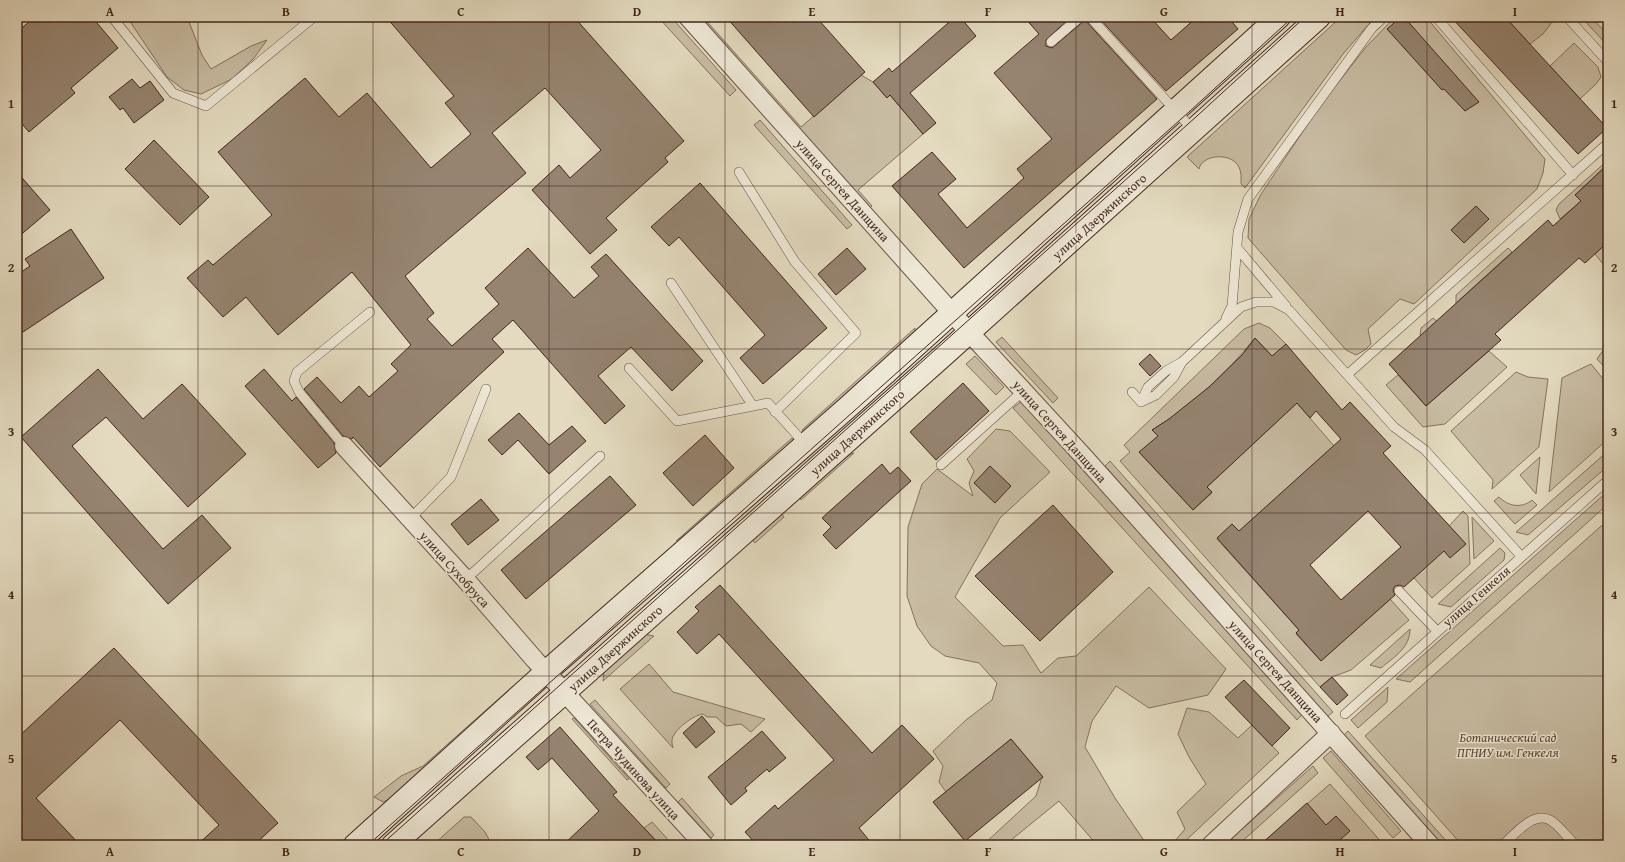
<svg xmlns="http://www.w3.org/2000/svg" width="1625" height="862" viewBox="0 0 1625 862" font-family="'Gentium Book Plus',serif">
<rect width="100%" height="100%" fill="#e3dabf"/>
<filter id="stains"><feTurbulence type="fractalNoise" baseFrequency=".005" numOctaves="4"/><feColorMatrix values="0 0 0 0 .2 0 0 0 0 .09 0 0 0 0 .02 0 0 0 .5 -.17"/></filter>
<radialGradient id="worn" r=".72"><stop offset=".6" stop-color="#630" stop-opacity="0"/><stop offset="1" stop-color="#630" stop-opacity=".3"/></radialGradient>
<path fill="#c8bca3" stroke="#867260" d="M127 17H187L202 55 211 69 251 46 267 40 254 58 232 79 201 94 184 90 167 77Z
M658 17H671L736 90 730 96Z
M694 17H703L801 127 861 75 873 82 887 98 890 95 923 134 858 190 872 206 867 210Z
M1341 17H1375L1343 54 1245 188 1241 184C1241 177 1242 169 1236 163 1227 153 1202 155 1199 169L1187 157Z
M1395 17H1426L1545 159 1543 173 1537 189 1414 304 1400 299 1368 329 1371 344 1365 350 1356 355 1346 350 1248 238 1249 219 1261 194 1320 106 1366 47Z
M1505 17H1552L1553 21 1543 34 1530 44Z
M1581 17H1591L1608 35V46Z
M1574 43 1598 67 1601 77 1596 84 1580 99 1550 66Z
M760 120 852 225 847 229 754 125Z
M1608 160V170L1605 167 1575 195 1581 201 1560 219 1556 210 1559 204Z
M1608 242V270L1595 254Z
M1508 248 1512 252 1456 303V295Z
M1433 318 1443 326 1426 341 1420 335 1421 328Z
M1259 323 1270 328 1286 344 1273 357 1255 338C1226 374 1191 406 1152 430L1158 436 1140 453 1193 510 1212 493 1207 487 1297 403 1334 446 1245 526 1241 534 1232 524 1217 539 1299 630 1296 634 1321 661 1390 599 1409 620 1351 670 1332 677 1320 687 1120 461 1130 452 1124 445 1244 329Z
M915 328V333L805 433 802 430Z
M1002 337 1058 398 1053 403 996 342Z
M1608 343V371L1597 359Z
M1489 351 1507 367 1445 424 1423 427 1386 385 1398 375 1426 406Z
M975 356 1004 387 996 395 966 364Z
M1591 364 1608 385V439L1549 492 1562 378Z
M1516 372 1528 377 1548 379 1539 447 1492 489 1493 480 1451 431Z
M1023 400 1304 713 1297 720 1013 408Z
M996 429 1010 431 1050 472 1000 518 955 597 1003 646 1023 645 1041 673 1058 658 1076 656 1149 587 1226 669 1208 695 1149 708 1116 686 1092 721 1085 747 1115 798 1147 845H1097L1059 801 1005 845H983L1036 796 1042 777 1011 739 946 792 939 782 943 766 933 751 966 720 992 700 997 683 979 663 945 656 931 646 917 626 907 596 908 527 922 484 937 469 973 496 969 483 974 471 967 459Z
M792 438 795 442 701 524 676 541Z
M1608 451V466L1528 535 1516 532Z
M854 453 801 500 799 495 838 459Z
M1540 457 1536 494 1520 475Z
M1110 461 1333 712 1327 717 1105 466Z
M1608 491V504L1410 682 1396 679Z
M1499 497C1508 506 1521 509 1532 500L1537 505 1515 524 1494 501Z
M1463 511 1468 516 1470 564 1432 598 1414 578 1449 526Z
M782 514 784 517 755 543 753 541V537L778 515Z
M1472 517 1494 541 1474 559Z
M1608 520V845H1462L1365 736Z
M1500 548 1505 553 1504 560 1451 607 1438 604Z
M1410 629C1410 648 1394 657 1381 668L1370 665Z
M644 634 654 636 603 681 604 671Z
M649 664 673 692 765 719 751 732 741 724 726 726 716 717H707L703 714C694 715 678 727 674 735 671 739 672 744 673 748L620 689Z
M513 686 514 688 390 799 383 802 374 797 401 776 423 766Z
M1388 687 1387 702 1358 728 1351 720Z
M595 700 670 784 666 788 590 704Z
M1187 708 1209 712 1238 738 1252 725 1279 753 1181 845H1177L1174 842 1185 829 1177 812 1206 784 1189 757 1178 734Z
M574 718 629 779 627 780 572 719Z
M1348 731 1450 845H1439L1343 736Z
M1331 751 1401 831 1393 838 1323 758Z
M1313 766 1318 773 1238 845 1232 838Z
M1330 784 1384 845H1260Z
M682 798 714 835 711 838 678 802Z
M464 817H471L485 832 492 845H433Z
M652 822 673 845H660L644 828Z"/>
<path fill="#968471" stroke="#43271d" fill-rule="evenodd" d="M35 17H92L118 48 71 88 75 93 29 132 17 118V32Z
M386 17H574L684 141 665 158 668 162 606 218 617 230 590 254 532 190 559 165 570 178 601 150 545 88 492 133 526 173 405 276 434 313 427 319 452 346 499 304 485 288 528 248 574 298 599 276 591 267 606 254 703 361 672 391 631 347 598 376 625 406 605 424 513 320 492 339 504 352 380 467 353 437 352 439 343 436 304 389 317 377 341 403 359 386 369 397 398 371 391 364 411 345 352 272 278 335 246 297 223 317 187 278 208 260 213 265 272 215 218 152 305 78 339 117 367 93 431 168 471 134 445 103 454 96Z
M726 17H816L865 72 814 117Z
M955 17H960L976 36 910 93 936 123 923 134 890 95 887 98 873 82 889 68 892 72Z
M1024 17H1071L1046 40V46L1052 48 1085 20 1157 99 964 268 892 186 932 152 956 179 938 194 967 228 1024 178 1017 169 1052 139 994 73 1039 34Z
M1098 17H1150L1171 40 1197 17H1228L1238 29 1166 91Z
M1401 17H1404L1479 102 1465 111 1444 89 1442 90 1387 29Z
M1451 17H1505L1607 128 1578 154Z
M132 79 140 88 150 81 164 100 134 123 123 108 120 110 109 97Z
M154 140 209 197 180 225 125 169Z
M1608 164V242L1585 263 1579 258 1495 334 1501 340 1426 406 1389 364 1548 220 1553 226 1581 201 1575 195Z
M17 172 50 210 17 238Z
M700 183 827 328 763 384 740 358 765 335 679 237 669 246 651 227Z
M1476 206 1489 219 1464 243 1451 230Z
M71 229 104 278 17 336V275L30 266 25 259Z
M847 248 866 269 836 295 818 274Z
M1255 338 1272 356 1286 344 1342 410 1350 402 1391 446 1383 453 1466 544 1450 558 1444 551 1404 587 1400 585 1395 586 1393 590 1395 595 1321 661 1296 633 1299 630 1217 538 1232 524 1239 531 1341 439 1316 411 1310 418 1297 403 1207 487 1212 492 1193 510 1139 452 1158 436 1152 430 1169 419 1209 387 1242 355ZM1368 511 1401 547 1341 600 1310 565Z
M1150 354 1161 366 1150 376 1139 364Z
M98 369 143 419 182 384 246 454 188 507 106 417 72 446 163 549 202 515 231 548 168 604 21 437Z
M264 369 292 401 296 397 334 443 336 453 318 468 245 386Z
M963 383 989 411 936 460 910 432Z
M519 413 549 445 572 426 586 441 549 474 518 440 502 455 488 440Z
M705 435 734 468 693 506 663 473Z
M882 464 890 474 898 467 911 481 836 549 823 535 831 527 822 518Z
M990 466 1011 486 995 503 974 483Z
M610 476 636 505 526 599 501 570Z
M481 499 499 520 468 545 451 524Z
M1053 505 1113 572 1040 641 975 576Z
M720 585 872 753 902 725 934 759 859 828 873 845H757L745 832 775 805 778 809 834 760 719 634 697 654 677 632 699 611 695 607Z
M114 648 278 823 254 845H197L219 825 120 720 36 798 80 845H17V738Z
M1332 677 1348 695 1337 705 1320 687Z
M1244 680 1290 728 1272 746 1225 697Z
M702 716 715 732 696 748 683 733Z
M560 727 617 792 613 795 660 845H563L599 811 552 758 538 770 526 757Z
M762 731 786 758 769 772 767 769 745 788 747 791 731 805 708 777Z
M1011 739 1043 777 965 841 933 802Z
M1307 803 1326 825 1336 816 1350 831 1334 845H1260Z"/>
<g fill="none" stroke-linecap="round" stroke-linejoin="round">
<defs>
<path id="lane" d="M112 17 173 93 206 106 314 17
M1090 17 1194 131
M1436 17 1573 175
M1567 17 1608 62
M1051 42 1080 17
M739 172 795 262 856 333 775 412
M1238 249 1286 306
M671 283 753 406
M1226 318 1232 306 1238 232 1248 199 1372 28 1384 17
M629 368 677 421 768 403 806 445
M1348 374 1608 143
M1132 392 1141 402
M1141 402 1148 387 1166 371 1182 362 1241 307 1256 302H1274L1289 310 1394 427 1425 450 1521 556
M1141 402 1156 395 1174 377 1182 362
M344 446 299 392 294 381 297 372 370 312
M941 465 1023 391
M410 519 451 477 486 389
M465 579 475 571 600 456
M1399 591 1437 631
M1345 714 1608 480
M1503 845C1515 834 1533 811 1550 820 1559 825 1568 838 1575 845"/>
<path id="street" d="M688 17 969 332 1084 457 1430 845
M344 446 465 579 535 660 704 845
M1211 845 1331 733"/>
<path id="secondary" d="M355 845 546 672 848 407 1279 17
M393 845 945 354 1319 17"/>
</defs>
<use href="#lane" stroke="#6b5446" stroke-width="10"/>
<use href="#street" stroke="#6b5446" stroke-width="20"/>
<use href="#secondary" stroke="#43271d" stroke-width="24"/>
<use href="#lane" stroke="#ede7d5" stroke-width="9"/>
<use href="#street" stroke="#ede7d5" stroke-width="18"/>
<use href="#secondary" stroke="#ede7d5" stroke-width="22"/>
<path stroke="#43271d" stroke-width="1" d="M368 845 1190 111 1293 17
M381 845 1197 116 1305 17"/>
</g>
<path fill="none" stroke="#43271d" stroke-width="1" stroke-opacity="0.55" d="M198 17V845M373 17V845M549 17V845M725 17V845M900 17V845M1076 17V845M1252 17V845M1427 17V845M17 186H1608M17 349H1608M17 513H1608M17 676H1608"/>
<g text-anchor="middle" stroke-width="3" stroke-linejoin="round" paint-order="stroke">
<g font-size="13" fill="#43271d" stroke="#ede7d5">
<text transform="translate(843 190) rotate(48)" y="5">улица Сергея Данщина</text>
<text transform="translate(1099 216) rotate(-42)" y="5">улица Дзержинского</text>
<text transform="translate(1060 431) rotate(48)" y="5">улица Сергея Данщина</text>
<text transform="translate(857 432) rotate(-42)" y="5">улица Дзержинского</text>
<text transform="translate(455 569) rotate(48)" y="5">улица Сухобруса</text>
<text transform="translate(1476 596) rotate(-41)" y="5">улица Генкеля</text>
<text transform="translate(615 648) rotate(-42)" y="5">улица Дзержинского</text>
<text transform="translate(1276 671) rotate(48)" y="5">улица Сергея Данщина</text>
<text transform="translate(634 769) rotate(48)" y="5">Петра Чудинова улица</text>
</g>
<g font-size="13" font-style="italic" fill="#5e4538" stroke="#ede7d5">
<text x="1508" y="742">Ботанический сад<tspan x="1508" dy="15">ПГНИУ им. Генкеля</tspan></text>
</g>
</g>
<rect width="1625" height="862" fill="none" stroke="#e3dabf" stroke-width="44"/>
<rect x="22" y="22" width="1581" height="818" fill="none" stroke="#43271d" stroke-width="1.5"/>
<g font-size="13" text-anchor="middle" font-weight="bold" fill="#43271d">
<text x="110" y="16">A</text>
<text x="286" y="16">B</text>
<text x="461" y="16">C</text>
<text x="637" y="16">D</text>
<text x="812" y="16">E</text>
<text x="988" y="16">F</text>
<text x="1164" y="16">G</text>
<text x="1340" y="16">H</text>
<text x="1515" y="16">I</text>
<text x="11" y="108">1</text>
<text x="1614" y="108">1</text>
<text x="11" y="272">2</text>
<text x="1614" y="272">2</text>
<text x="11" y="436">3</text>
<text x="1614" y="436">3</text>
<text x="11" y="599">4</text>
<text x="1614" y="599">4</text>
<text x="11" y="763">5</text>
<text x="1614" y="763">5</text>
<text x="110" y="856">A</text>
<text x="286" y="856">B</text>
<text x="461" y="856">C</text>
<text x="637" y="856">D</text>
<text x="812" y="856">E</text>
<text x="988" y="856">F</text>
<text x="1164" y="856">G</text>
<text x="1340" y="856">H</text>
<text x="1515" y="856">I</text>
</g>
<rect width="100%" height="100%" filter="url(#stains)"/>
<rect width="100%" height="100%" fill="url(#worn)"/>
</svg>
